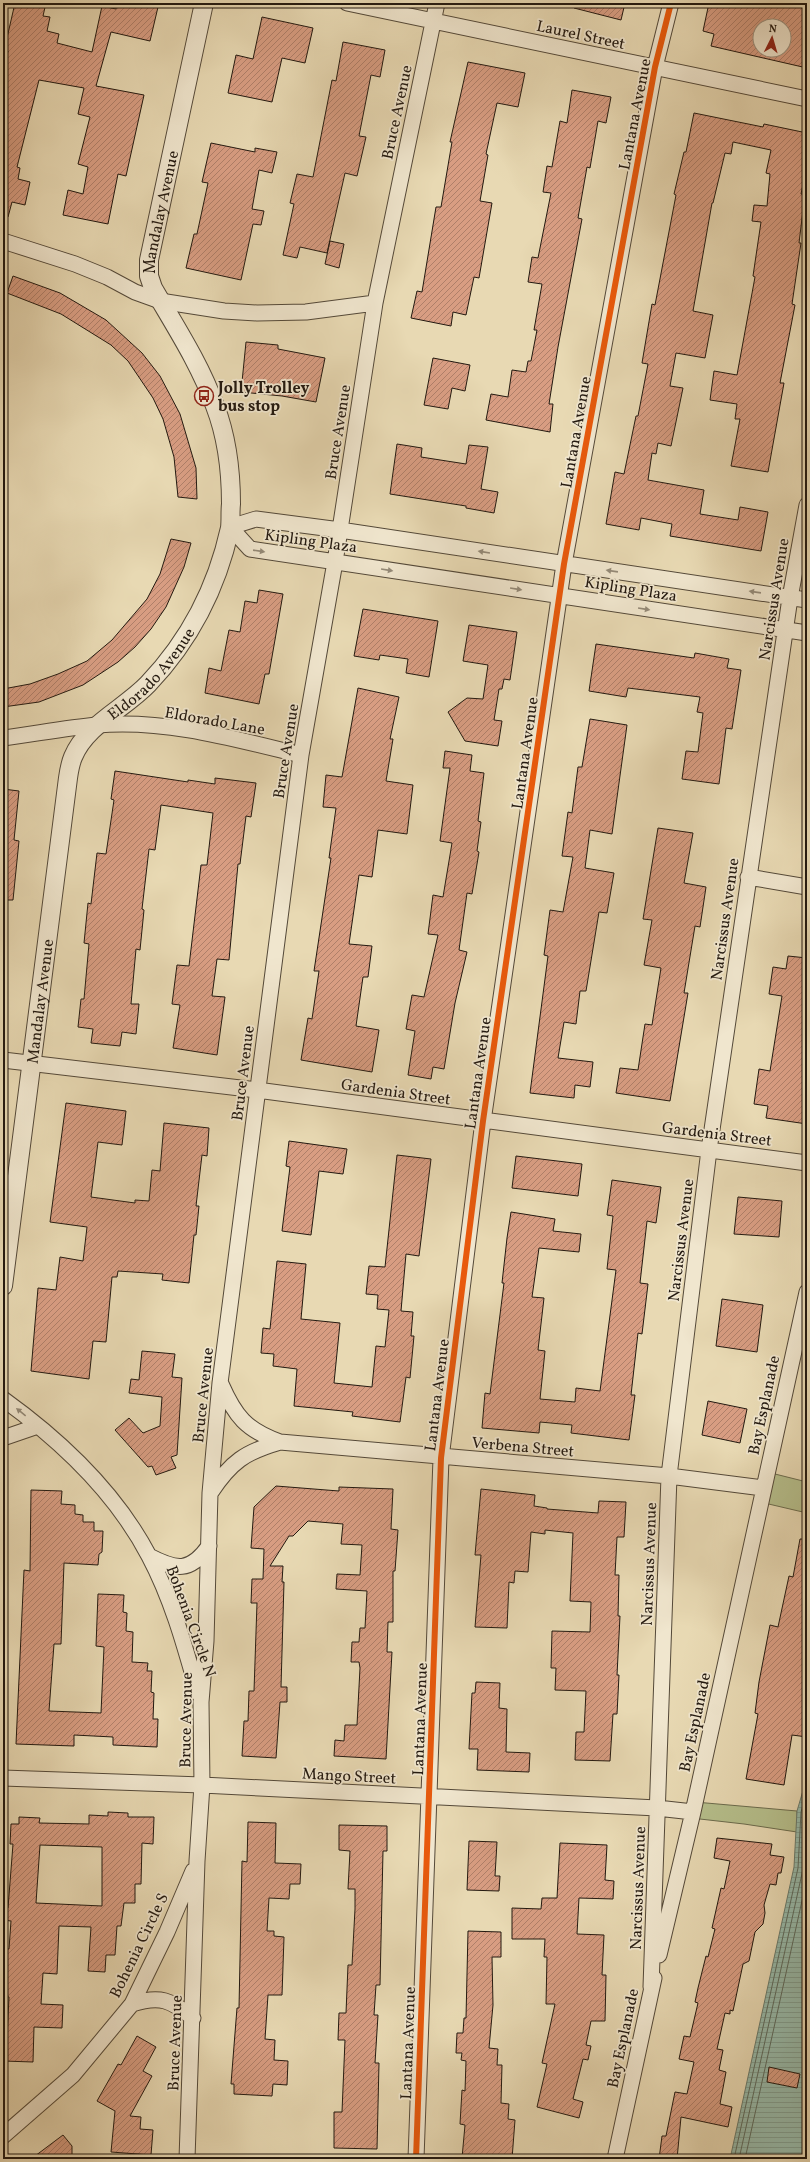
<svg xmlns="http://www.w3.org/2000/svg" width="810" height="2162" viewBox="0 0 810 2162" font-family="Vollkorn,serif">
<defs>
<pattern id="water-rules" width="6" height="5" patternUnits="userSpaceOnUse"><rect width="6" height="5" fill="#97baaa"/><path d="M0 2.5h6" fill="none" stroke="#829f91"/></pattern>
<pattern id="building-hatch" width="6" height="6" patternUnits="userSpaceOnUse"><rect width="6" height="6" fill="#d89d82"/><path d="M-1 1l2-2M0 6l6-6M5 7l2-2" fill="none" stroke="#af7f69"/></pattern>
</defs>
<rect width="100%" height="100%" fill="#e8d9b3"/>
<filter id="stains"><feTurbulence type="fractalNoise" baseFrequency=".005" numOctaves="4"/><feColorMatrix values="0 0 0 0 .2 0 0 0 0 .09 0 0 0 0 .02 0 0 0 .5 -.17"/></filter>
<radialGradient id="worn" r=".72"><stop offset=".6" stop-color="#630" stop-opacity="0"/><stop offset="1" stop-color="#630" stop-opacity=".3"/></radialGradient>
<path fill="#b6bf8c" stroke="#6c6c4e" d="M767 1472 807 1482V1513L760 1502Z
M695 1802 797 1811V1832L744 1824 691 1818Z"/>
<path fill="url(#water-rules)" stroke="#697a6c" d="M807 1777V2159H730L794 1867 797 1811Z"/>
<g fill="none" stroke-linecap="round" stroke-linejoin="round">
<path stroke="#5d6a5d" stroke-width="1" d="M734 2159 798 1868 801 1812 807 1792
M739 2159 803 1869 807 1810
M745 2159 807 1878"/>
</g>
<path fill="url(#building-hatch)" stroke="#231910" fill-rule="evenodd" d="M15 3H46L43 16 50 17 47 31 59 34 57 43 92 52 102 6 116 9 117 3H142L158 7 150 41 111 32 96 86 144 95 126 176 118 174 108 224 63 215 68 190 83 194 88 167 78 164 90 117 78 114 84 88 39 80 17 167 20 168 18 179 30 182 25 205 12 202 8 217 3 216V73L8 51H4Z
M575 3H625L621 20 574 8Z
M709 3H807V68L711 46 714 34 703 31ZM760 26H784V50H760Z
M262 17 313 28 305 63 282 58 272 102 228 93 236 55 253 59Z
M343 42 385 50 380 77 371 75 359 136 366 137 357 176 345 173 327 253 300 247 297 258 283 255 294 204 290 203 297 174 313 177 332 80 336 81Z
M468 62 525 73 518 107 497 103 486 154 488 155 480 201 492 203 479 278 474 277 466 315 453 312 451 326 411 318 417 291 422 292 436 207H441L452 142H450Z
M572 90 611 97 606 123 598 121 590 168 587 167 578 218 582 219 558 347 549 404H553L550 432 486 420 491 394 508 397 512 370 526 372 528 361H531L537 330H534L542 284 528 282 532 257 538 258 551 193 543 192 547 166 552 167 560 121 567 123Z
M694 113 763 127 764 124 807 133V166L801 194H805L799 243H801L792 304 795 305 780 383H784L768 472 731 466 740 419H735L737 404 710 400 714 371 737 375 755 277 753 276 761 222 752 221 754 205 767 206 770 174 766 173 771 150 733 142 731 154 725 153 713 203H712L693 311 713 315 705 358 676 353 670 386 683 388 671 446 658 443 656 454 652 453 648 480 704 490 700 514 738 520 740 507 768 512 761 551 670 536 672 524 641 518 639 530 606 524 615 472 624 474 636 416H638L648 364 642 363 652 304 655 305 676 195 674 194 684 152H686Z
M211 143 255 152V148L277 152 272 173 259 170 252 209 264 211 261 225 253 224 241 280 186 268 194 234H197L208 183 202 182Z
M330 241 344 244 339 268 325 264Z
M13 276 60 293 106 320 142 353 160 376 180 414 196 468 197 499 178 497 174 457 163 419 153 398 128 361 111 345 61 314 7 293Z
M246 342 278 345V349L325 358 316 402 282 396 241 392Z
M433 358 470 365 465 391 452 388 448 409 424 405Z
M397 444 422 448 421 457 466 464 469 445 488 447 481 489 498 492 494 513 466 508V506L390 494Z
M171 539 191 543 184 567 166 607 151 629 135 647 118 662 83 685 39 702 3 707V689L30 684 58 674 87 661 112 640 147 599 160 574Z
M259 590 283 594 269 674H265L259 704 205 693 209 668 221 671 229 630 240 632 245 601 257 603Z
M363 609 438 621 429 677 406 673 408 659 380 655 379 660 354 656Z
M469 625 517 632 510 680 504 679 502 689H499L494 720 502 721 498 746 465 741 448 712 467 698 483 699 488 665 463 661Z
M596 644 694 658 695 653 729 659 727 668 741 670 732 729 726 728 719 784 682 779 686 751 698 752 703 713 697 712 700 697 628 688 626 697 589 691Z
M358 688 399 697 390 739H393L386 781 413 785 407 834 378 830 372 877 359 875 349 944 372 946 368 977H363L356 1026 379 1030 372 1072 301 1060 308 1018 312 1019 319 971H314L331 858H329L336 808 323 807 326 775 342 777Z
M590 719 627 725 612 834 590 830 585 868 614 873 607 913 599 912 586 991H580L576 1024 564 1022 558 1058 593 1062 590 1087 575 1085 574 1098 530 1093 548 956 544 955 550 910 563 912 573 857 562 856 568 812 572 813 578 767H582Z
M445 751 472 755 470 771 484 773 478 821 481 822 477 851 479 852 472 894 467 893 459 950 467 952 455 1003 444 1069 433 1067 431 1079 408 1075 415 1031 406 1029 412 995 424 997 438 935 428 934 433 895 443 897 452 843 440 841 450 768H443Z
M115 771 188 782V780L215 784V778L256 783 251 817 246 816 240 864H238L229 960 217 959 212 996 225 997 217 1055 173 1048 180 1005 172 1004 177 965 189 966 201 865H207L213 813 161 805 155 850 149 849 142 909 144 910 140 950 136 949 131 1004H139L136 1034 122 1032 120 1046 91 1043 93 1029 78 1027 81 999H84L89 944 84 943 88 903 91 904 97 853 106 854 114 800 111 799Z
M3 789 19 791 14 840 19 841 13 900H3Z
M658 828 693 833 684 883 706 887 700 927 695 926 684 993H688L670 1101 616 1093 620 1068 638 1070 645 1024 652 1025 661 968 644 965 652 920 643 919Z
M788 956 807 958V1124L766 1118 768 1106 754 1104 759 1069 770 1071 782 996 769 994 773 967 786 969Z
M66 1103 126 1111 122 1145 98 1142 91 1197 135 1203V1200L149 1201 152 1170 160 1171 164 1123 209 1128 207 1156 202 1155 196 1206H199L196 1235H194L189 1283 162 1280 163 1274 118 1271 117 1277H112L106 1342 93 1341 89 1379 31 1371 38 1288 56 1290 60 1257 83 1261 87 1227 50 1222Z
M289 1141 347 1149 343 1174 319 1171 311 1235 282 1231 290 1167 286 1166Z
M397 1155 431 1159 419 1256 406 1254 401 1311 413 1312 411 1336H414L410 1378 406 1377 400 1422 352 1416 353 1412 294 1406 297 1369 273 1366 274 1354 261 1353 263 1328 270 1329 277 1261 306 1264 301 1319 340 1323 334 1383 372 1387 376 1346 385 1347 389 1310 377 1309 378 1295 366 1294 369 1266 385 1267Z
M516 1156 582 1164 578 1196 512 1188Z
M612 1180 661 1187 656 1223 647 1221 640 1283 648 1284 642 1334 638 1333 631 1395H635L629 1440 571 1433 572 1425 540 1422 539 1433 482 1428 485 1393 490 1394 504 1283H502L507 1238 511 1212 555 1219 553 1231 581 1234 579 1252 539 1248 532 1297 544 1298 538 1350 545 1351 540 1399 575 1402 576 1388 600 1391 616 1270 607 1269 613 1216 607 1215Z
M738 1197 782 1201 779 1237 734 1234Z
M722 1299 763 1305 757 1352 716 1346Z
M142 1351 175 1354 172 1377 182 1378 177 1455 171 1457 176 1468 156 1475 152 1466 148 1467 115 1430 129 1418 143 1433 160 1426 162 1397 129 1393 131 1379 139 1380Z
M708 1401 747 1409 740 1443 702 1435Z
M276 1486 339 1491V1487L393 1489 391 1529 398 1530 395 1571H393V1622H388L387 1652H392L386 1759 334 1756 335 1740 344 1741 345 1725H357L360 1668 359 1662H351L352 1642H359L360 1628H365L367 1591 336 1589 337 1574 360 1575 362 1545 341 1544 343 1524 308 1521 293 1536H289L270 1566H283L282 1582H284L281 1687H287V1702H280L276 1758 242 1756 244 1721H248L249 1691H254L257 1603H251L252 1579H263L264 1549 251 1548 254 1507Z
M481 1489 535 1495 534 1506 547 1508V1509L598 1513 599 1501 626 1502 624 1537H617L615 1575H619L618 1616H620L617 1675H619L617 1714H613L610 1761 575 1760 576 1732H584L586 1691 555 1690 556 1668H551L552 1631 590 1632 591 1602 570 1601 573 1533 545 1530V1534L531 1532 528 1572 515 1571 514 1583 509 1582 507 1628 475 1627 481 1555H475Z
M31 1490 62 1491 61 1504 75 1505V1514L83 1515V1522H94V1531H103L102 1552 99 1554 98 1565 64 1563 61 1644H54L49 1711 101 1713 104 1647 96 1646 98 1594 124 1595 123 1612 127 1613 126 1631 133 1632 132 1662 148 1663 147 1671H152L151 1692 154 1693 153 1719H158L157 1747 113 1745V1737L74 1735V1746L16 1744 24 1570 30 1571Z
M800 1539H807V1737L792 1735 784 1785 746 1779 758 1714 755 1713 759 1682 770 1625 778 1627 789 1576 793 1577Z
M476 1682 500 1683 499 1708 507 1709 506 1752 530 1753 529 1772 477 1770 478 1749H469L472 1693H475Z
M108 1812 128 1813V1817H154L153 1844 142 1843 141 1884H135V1903H124L121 1926H117L115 1955H106L105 1972 88 1971 91 1927 59 1926 57 1974 43 1973 41 2004 63 2005 62 2028 34 2027 33 2062 3 2061V2038H7L9 1997 4 1996 6 1949H9L11 1921 3 1920V1907L8 1908 13 1844H10L11 1824H19V1817L40 1818 39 1823 89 1824V1815L108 1816ZM40 1845 102 1847V1906L36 1903Z
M248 1822 276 1823 275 1863 301 1864 300 1884H290L289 1899 269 1898 267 1931H274V1936L284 1937 282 1995H268L265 2039 275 2040 274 2060 288 2061 287 2085 273 2084 272 2096 234 2094V2084H231L237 2008H239L242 1861 247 1862Z
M339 1825 387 1826V1851H383L380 1985H376L374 2015H378L375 2063H379L377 2149 334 2148V2112H342L345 2040H338L339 2013H346L348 1965H352L355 1909V1889H348L350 1851 339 1850Z
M717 1838 772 1844 770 1855 784 1857 781 1873H778L776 1885 770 1884 764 1905 765 1913 763 1924 755 1932 749 1961 743 1964 733 2011 730 2010V2014L725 2013 717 2049 723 2050 719 2070 726 2072 720 2104 732 2107 728 2127 681 2117 677 2159H659L662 2136H666L675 2092 687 2094 694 2062 679 2059 684 2036 690 2037 698 2003 695 2002 698 1988 706 1956 708 1957 715 1929 712 1928 721 1888 724 1889 730 1861 714 1858Z
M469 1841 497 1842 495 1876H500L499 1891 467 1890Z
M560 1843 607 1845 605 1880 614 1881 613 1899 579 1898 577 1934 604 1935 602 1975H606L605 2021H591L586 2045 591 2046 588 2060 583 2059 573 2099 583 2102 579 2118 537 2107 547 2064 542 2063 555 2004H546L547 1957H544L545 1939H512V1908L541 1909 542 1898H557Z
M468 1931 501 1932V1957H492L493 2005 489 2048 498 2049 497 2065H502L501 2103 509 2104 508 2119 515 2120 512 2159 462 2158 465 2125 460 2124 462 2090 465 2091 466 2061 461 2060 462 2053H456L457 2033H463L464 2018H466Z
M137 2036 156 2047 143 2071 152 2076 130 2116 141 2117 140 2129 153 2130 151 2155 111 2152 115 2111 97 2101 118 2064 121 2065Z
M769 2067 800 2074 797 2088 767 2082Z
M63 2135 72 2146V2159H31Z"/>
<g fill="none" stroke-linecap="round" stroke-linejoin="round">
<defs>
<path id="minor" d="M347 3 807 99
M3 241 75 264 107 277 135 292 160 301 224 311 257 313 306 312 375 303
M807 600 340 530 256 519 230 527 250 549 807 633
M3 738C34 734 66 728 97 725 166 719 235 739 301 755
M748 877 807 887
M3 1060 257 1090 807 1163
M221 1384C235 1416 246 1430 280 1442L669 1476 763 1488
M3 1399C60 1440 116 1493 149 1556 172 1599 185 1647 198 1693
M3 1438 38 1426
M211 1492C231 1462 245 1452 280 1442
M149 1556C176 1570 190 1573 209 1546
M3 1778 202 1785 657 1808 693 1812
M659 1955 693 1812 807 1292
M651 1987 669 1476 709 1150 790 598 807 505
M132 2004C160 1995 171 2000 193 2018
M3 2136 73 2075 132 2004 167 1932 193 1871
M187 2159 197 1861 202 1785 201 1702 206 1641 210 1493 220 1383 301 755 335 562 375 303 437 3
M416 2159 441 1458 483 1121 564 564 655 67 671 3
M615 2159 654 1978"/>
<g id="tertiary">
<path id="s1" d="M3 1286 68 778C69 771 70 764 73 757 86 725 124 709 148 684 189 641 217 587 230 528 231 520 230 512 231 504 231 470 227 437 215 406 200 364 175 326 153 288L149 276V260L204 3"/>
</g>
</defs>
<use href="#minor" stroke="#544939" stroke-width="17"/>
<use href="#tertiary" stroke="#544939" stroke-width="20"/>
<use href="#minor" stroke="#f0e6ce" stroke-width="15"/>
<use href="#tertiary" stroke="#f0e6ce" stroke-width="18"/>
<defs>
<path id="cycleway" d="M416 2159 441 1458 483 1121 564 564 655 67 671 3"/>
</defs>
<use href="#cycleway" stroke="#f0e6ce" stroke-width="8"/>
<use href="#cycleway" stroke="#e8590c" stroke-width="6"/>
</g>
<defs><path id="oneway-solid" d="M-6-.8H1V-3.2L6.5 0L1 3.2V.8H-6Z"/></defs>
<g fill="#948a78">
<use href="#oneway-solid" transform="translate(259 551) rotate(8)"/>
<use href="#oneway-solid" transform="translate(484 552) rotate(-171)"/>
<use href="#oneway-solid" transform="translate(387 570) rotate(9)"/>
<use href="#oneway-solid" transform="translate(612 571) rotate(-172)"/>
<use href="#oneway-solid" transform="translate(516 589) rotate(9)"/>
<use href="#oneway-solid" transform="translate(755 592) rotate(-172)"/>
<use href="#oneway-solid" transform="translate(644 609) rotate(9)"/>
<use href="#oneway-solid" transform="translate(21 1412) rotate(-141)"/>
</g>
<defs>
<symbol id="bus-ring" viewBox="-11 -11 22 22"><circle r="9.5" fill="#f0e6ce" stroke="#8f2418" stroke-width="1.5"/><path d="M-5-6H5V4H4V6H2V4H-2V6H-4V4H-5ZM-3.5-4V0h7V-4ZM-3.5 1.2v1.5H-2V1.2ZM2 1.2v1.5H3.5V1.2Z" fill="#8f2418"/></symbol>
</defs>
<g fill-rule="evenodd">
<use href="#bus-ring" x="193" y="385" width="22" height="22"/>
</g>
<g text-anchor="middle" stroke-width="3.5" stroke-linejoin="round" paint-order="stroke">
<g font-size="16" fill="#231910" stroke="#f0e6ce">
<text transform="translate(581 34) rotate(12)" y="6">Laurel Street</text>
<text transform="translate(396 112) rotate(-78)" y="6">Bruce Avenue</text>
<text transform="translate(634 114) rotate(-79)" y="6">Lantana Avenue</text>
<text dy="6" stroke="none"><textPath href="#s1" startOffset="1153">Mandalay Avenue</textPath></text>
<text transform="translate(337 432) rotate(-81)" y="6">Bruce Avenue</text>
<text transform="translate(575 432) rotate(-80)" y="6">Lantana Avenue</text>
<text transform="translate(311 540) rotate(8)" y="6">Kipling Plaza</text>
<text transform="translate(631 588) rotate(9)" y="6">Kipling Plaza</text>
<text transform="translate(773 599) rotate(-81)" y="6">Narcissus Avenue</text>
<text dy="6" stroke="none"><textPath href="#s1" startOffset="649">Eldorado Avenue</textPath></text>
<text transform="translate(215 720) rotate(10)" y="6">Eldorado Lane</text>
<text transform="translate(285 751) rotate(-81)" y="6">Bruce Avenue</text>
<text transform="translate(524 753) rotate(-82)" y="6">Lantana Avenue</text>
<text transform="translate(724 919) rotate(-82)" y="6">Narcissus Avenue</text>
<text dy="6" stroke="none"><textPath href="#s1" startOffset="287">Mandalay Avenue</textPath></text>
<text transform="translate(242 1073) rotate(-83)" y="6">Bruce Avenue</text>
<text transform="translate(477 1073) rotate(-82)" y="6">Lantana Avenue</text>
<text transform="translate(396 1091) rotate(8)" y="6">Gardenia Street</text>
<text transform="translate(717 1133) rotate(7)" y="6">Gardenia Street</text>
<text transform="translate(680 1240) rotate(-83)" y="6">Narcissus Avenue</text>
<text transform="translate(202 1395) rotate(-84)" y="6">Bruce Avenue</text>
<text transform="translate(436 1395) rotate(-83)" y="6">Lantana Avenue</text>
<text transform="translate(763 1405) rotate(-78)" y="6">Bay Esplanade</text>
<text transform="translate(523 1446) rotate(5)" y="6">Verbena Street</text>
<text transform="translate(648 1564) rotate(-88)" y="6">Narcissus Avenue</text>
<text transform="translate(192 1621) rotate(70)" y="6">Bohenia Circle N</text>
<text transform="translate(419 1719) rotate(-88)" y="6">Lantana Avenue</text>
<text transform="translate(185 1720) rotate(-89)" y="6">Bruce Avenue</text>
<text transform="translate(694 1722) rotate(-78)" y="6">Bay Esplanade</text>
<text transform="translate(349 1775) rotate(3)" y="6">Mango Street</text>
<text transform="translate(637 1888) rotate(-88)" y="6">Narcissus Avenue</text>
<text transform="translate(138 1945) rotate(-64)" y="6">Bohenia Circle S</text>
<text transform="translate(622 2038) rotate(-78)" y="6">Bay Esplanade</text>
<text transform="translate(174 2043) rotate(-88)" y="6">Bruce Avenue</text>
<text transform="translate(407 2043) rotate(-88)" y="6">Lantana Avenue</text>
</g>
<g font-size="16" font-weight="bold" fill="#231910" stroke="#f0e6ce" text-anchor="start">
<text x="218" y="393">Jolly Trolley<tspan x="218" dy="18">bus stop</tspan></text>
</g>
</g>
<rect width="810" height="2162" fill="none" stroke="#e8d9b3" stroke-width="16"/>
<rect x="4" y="4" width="802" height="2154" fill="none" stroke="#231910" stroke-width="2"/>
<rect x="8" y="8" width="794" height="2146" fill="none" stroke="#231910"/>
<g transform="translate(772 38) rotate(5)"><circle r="19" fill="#f0e6ce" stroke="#9e9482"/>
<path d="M0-3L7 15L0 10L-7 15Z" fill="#8f2418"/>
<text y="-6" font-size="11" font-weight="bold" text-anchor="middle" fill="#231910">N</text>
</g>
<rect width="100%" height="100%" filter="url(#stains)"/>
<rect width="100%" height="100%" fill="url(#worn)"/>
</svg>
